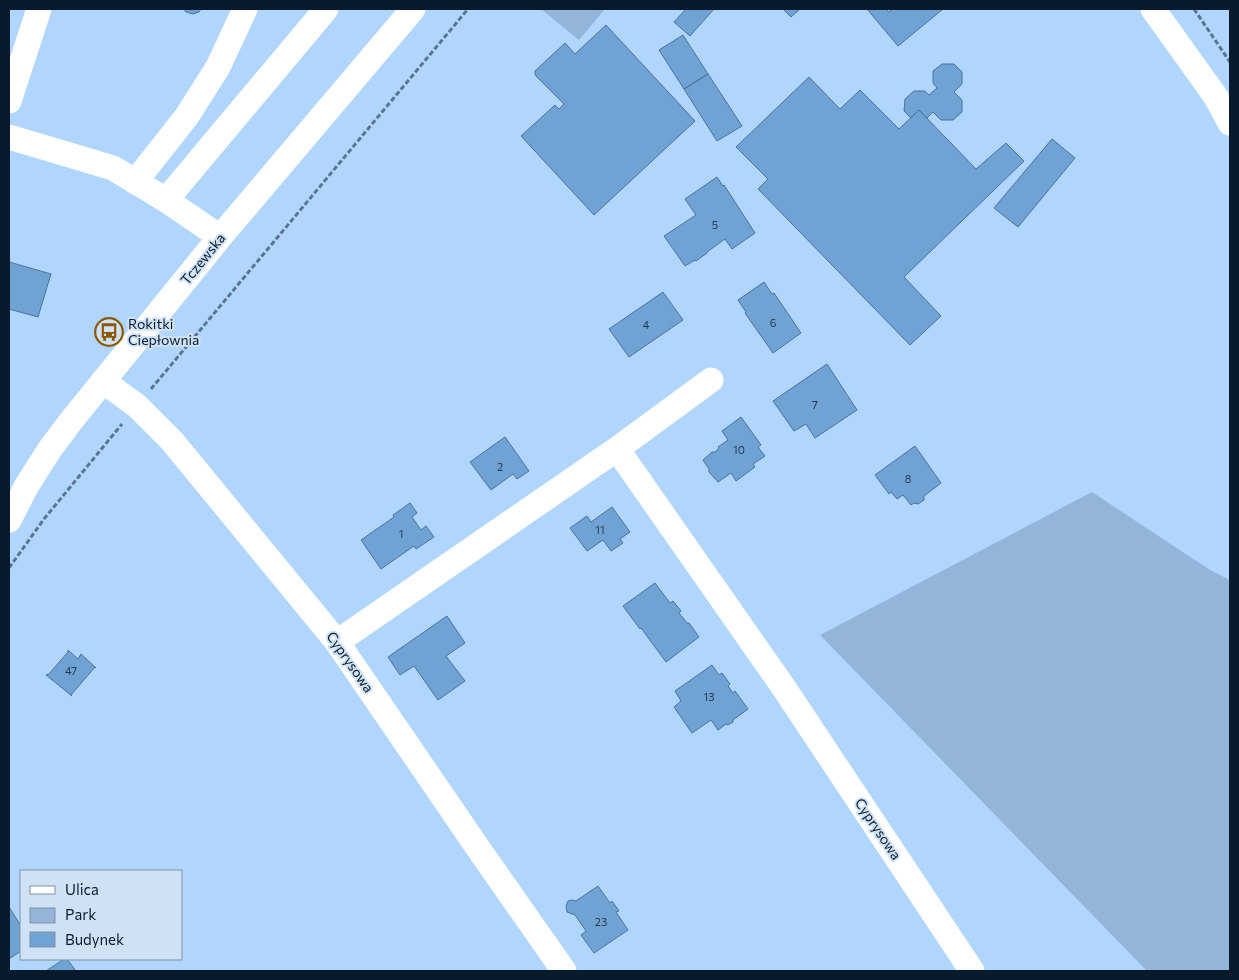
<svg xmlns="http://www.w3.org/2000/svg" width="1239" height="980" viewBox="0 0 1239 980" font-family="Commissioner,sans-serif">
<rect width="100%" height="100%" fill="#b1d6fe"/>
<path fill="#93b5d9" d="M541 9H605L579 40Z
M1092 492 1210 570 1230 580V971H1147L820 635Z"/>
<path fill="#71a2d4" stroke="#47739f" d="M184 9H201L199 12 193 14 186 12Z
M686 9H714L690 36 674 22Z
M783 9H800L791 17Z
M867 9H886L889 12 892 9H943L898 46Z
M606 25 695 121 594 215 521 136 555 105 559 109 564 104 536 76 535 74V71L565 43 575 54Z
M683 35 708 74 684 89 659 50Z
M942 64H954L962 72V84L954 92 962 100V112L953 120H941L933 112 927 118 919 110 911 118 904 111 905 99 914 91H925L929 95 937 88 933 83V71Z
M708 74 742 126 717 141 684 89Z
M809 77 840 109 860 90 899 129 919 110 976 169 1006 143 1024 161 904 277 941 316 910 345 758 189 768 179 736 147Z
M1052 139 1075 158 1018 227 994 208Z
M717 177 723 186 724 185 755 233 732 249 725 239 707 252V253L696 261 695 260 685 266 664 236 696 215 685 199Z
M9 262 51 274 38 317 9 309Z
M764 282 772 294 774 293 801 333 773 353 745 313 746 312 738 300Z
M663 292 683 320 629 357 609 329Z
M827 364 857 410 815 438 806 424 794 431 773 401Z
M741 417 761 445 758 447 765 456 753 464 755 467 736 481 731 473 718 482 709 472V469L703 460 712 452H715L719 448 718 447 728 440 722 431Z
M505 437 529 471 517 479 513 474 491 490 470 462Z
M915 446 941 483 924 496V500L918 504 914 503 911 505 903 495 897 499 891 492 889 494 875 475Z
M410 503 417 513 412 517 421 530 426 526 434 537 416 549 414 546 381 569 361 540 394 517 393 515Z
M612 507 630 532 620 539 623 543 611 551 603 540 587 551 570 528 587 516 591 522Z
M655 583 670 603 673 601 681 611 679 613 687 623H689L699 637 666 662 641 628 640 629 623 606Z
M447 616 465 643 446 656 465 681 438 700 414 666 400 675 388 657Z
M68 650 78 659 81 654 96 668 95 667 71 695 72 696 46 675 47 674 48 675 68 652Z
M712 665 719 675 722 673 730 684 728 686 733 693 735 691 748 709 733 720V722L728 725 726 724 718 730 711 720 692 733 674 707 681 701 675 691Z
M598 886 610 903 612 901 619 911 616 912 628 930 594 953 581 935 586 931 575 915 567 912 566 906 568 901 572 900 576 901Z
M9 907 21 926V951L9 959Z
M64 959H67L76 971H46Z"/>
<g fill="none" stroke-linecap="round" stroke-linejoin="round">
<path stroke="#597591" stroke-width="3" stroke-dasharray="5 2.5" stroke-linecap="butt" d="M1194 9 1230 62
M151 389 468 9
M9 568 44 519 122 424"/>
<path stroke="#fff" stroke-width="25" d="M1153 9 1216 97 1230 123
M9 101 39 9
M9 137 113 168 166 200 220 237
M135 182 187 116 218 67 245 9
M166 200 326 9
M103 381 137 406 172 441 337 642 480 851 564 971
M617 449 784 688 972 971
M9 520 27 485 50 449 71 421 220 237 413 9
M337 642 617 449 711 380"/>
</g>
<defs>
<symbol id="bus-ring" viewBox="-11 -11 22 22"><circle r="9.5" fill="#cfe2f5" stroke="#8b5703" stroke-width="1.5"/><path d="M-5-6H5V4H4V6H2V4H-2V6H-4V4H-5ZM-3.5-4V0h7V-4ZM-3.5 1.2v1.5H-2V1.2ZM2 1.2v1.5H3.5V1.2Z" fill="#8b5703"/></symbol>
</defs>
<g fill-rule="evenodd">
<use href="#bus-ring" x="93" y="316" width="32" height="32"/>
</g>
<g text-anchor="middle" stroke-width="4" stroke-linejoin="round" paint-order="stroke">
<g font-size="11" fill="#223c55">
<text x="715" y="229">5</text>
<text x="773" y="327">6</text>
<text x="646" y="329">4</text>
<text x="815" y="409">7</text>
<text x="739" y="454">10</text>
<text x="500" y="471">2</text>
<text x="908" y="483">8</text>
<text x="600" y="534">11</text>
<text x="401" y="538">1</text>
<text x="71" y="675">47</text>
<text x="709" y="701">13</text>
<text x="601" y="926">23</text>
</g>
<g font-size="14" fill="#081a2b" stroke="#cfe2f5">
<text transform="translate(203 259) rotate(-51)" y="5">Tczewska</text>
<text transform="translate(350 662) rotate(55)" y="5">Cyprysowa</text>
<text transform="translate(878 829) rotate(56)" y="5">Cyprysowa</text>
</g>
<g font-size="14" fill="#081a2b" stroke="#cfe2f5" text-anchor="start">
<text x="128" y="329">Rokitki<tspan x="128" dy="16">Ciepłownia</tspan></text>
</g>
</g>
<rect width="1239" height="980" fill="none" stroke="#081a2b" stroke-width="20"/>
<rect x="20" y="870" width="162" height="90" fill="#cfe2f5" stroke="#7f92a4"/>
<rect x="30" y="886" width="25" height="8" fill="#ffffff" stroke="#7f92a4"/>
<text x="65" y="895" font-size="15" fill="#081a2b">Ulica</text>
<rect x="30" y="908" width="25" height="15" fill="#93b5d9" stroke="#7f92a4"/>
<text x="65" y="920" font-size="15" fill="#081a2b">Park</text>
<rect x="30" y="932" width="25" height="15" fill="#71a2d4" stroke="#7f92a4"/>
<text x="65" y="945" font-size="15" fill="#081a2b">Budynek</text>
</svg>
